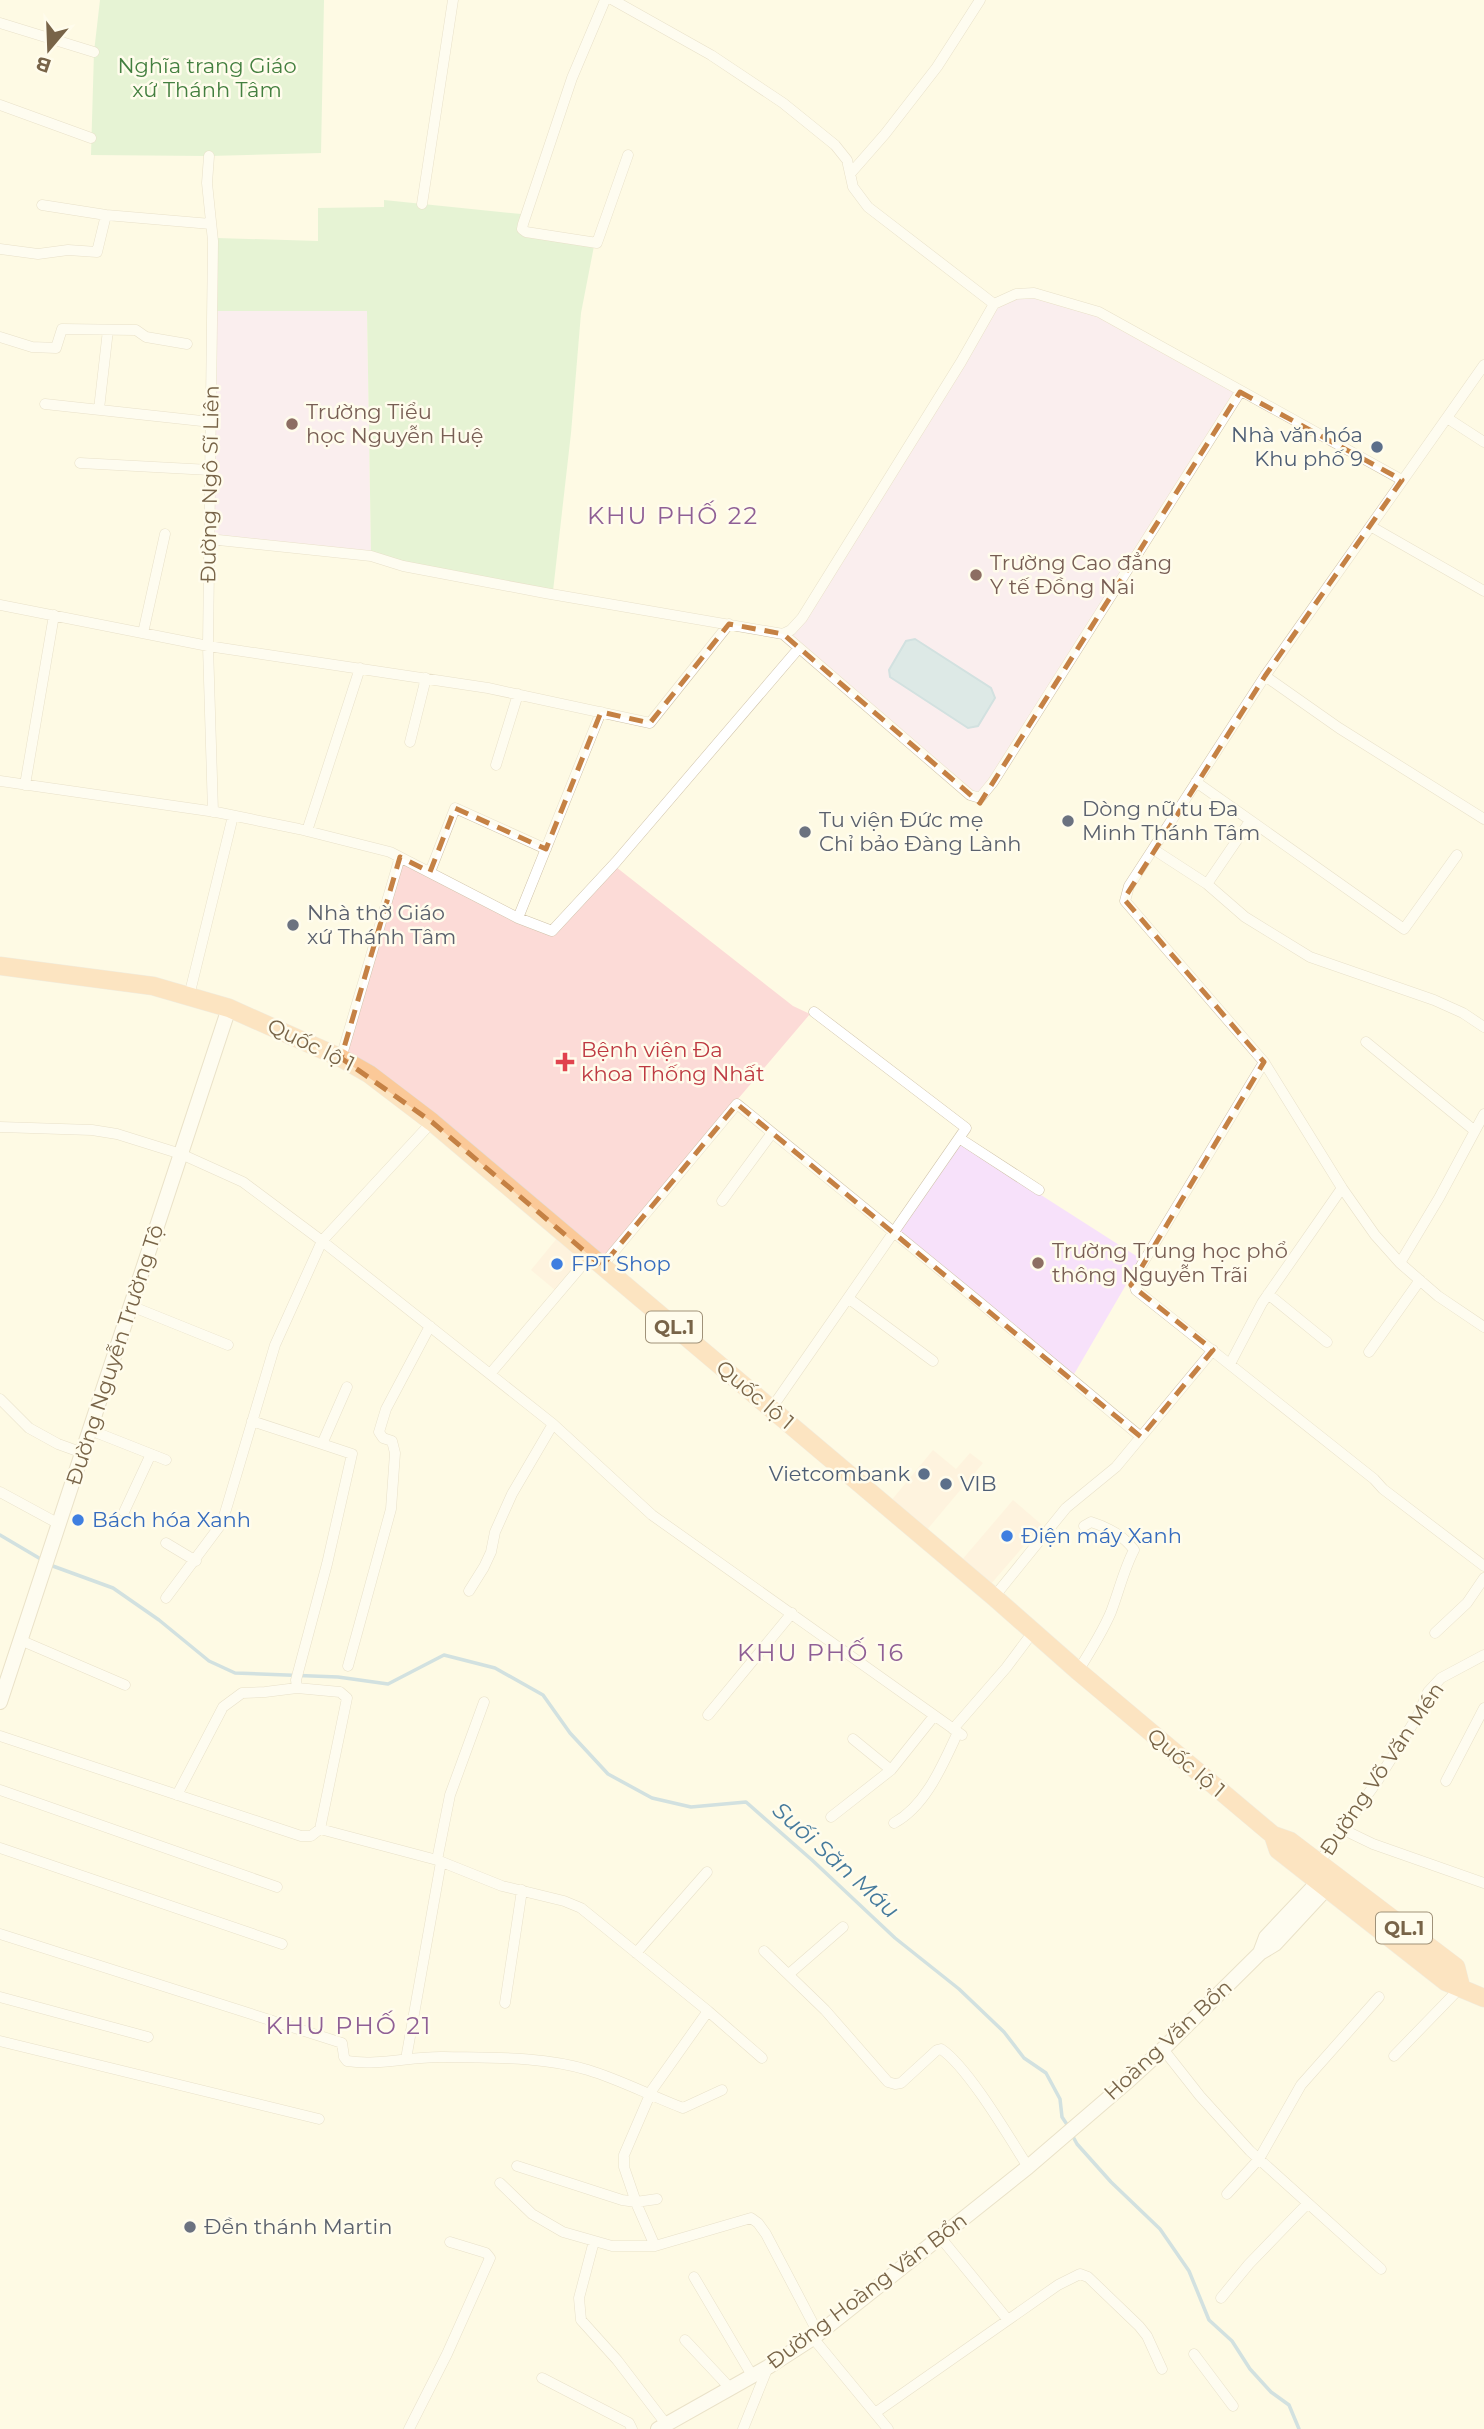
<svg xmlns="http://www.w3.org/2000/svg" width="1484" height="2429" viewBox="0 0 1484 2429" font-family="Montserrat,sans-serif">
<rect width="100%" height="100%" fill="#fefae4"/>
<path fill="#feecd7" d="M558 1237 583 1258 555 1290 531 1270Z
M933 1450 956 1469 970 1453 983 1463 926 1531 890 1502Z
M1013 1500 1042 1525 990 1585 961 1561Z"/>
<path fill="#f7e1fa" d="M1034 296 1098 315 1235 393 980 794 971 791 790 635 997 307 1017 298Z
M216 311H367L371 552 214 536Z
M960 1143 1141 1259 1073 1376 898 1231Z"/>
<path fill="#fcdbd7" d="M402 862 551 935 616 867 793 1006 810 1014 603 1258 346 1054Z"/>
<path fill="#c9ecc2" d="M100 0H324L321 153 209 156 91 155 94 52Z
M384 200 521 214 519 231 594 246 581 313 571 433 553 591 403 562 371 552 367 311H216L217 238 318 241V208L384 207Z"/>
<path fill="#b7d6e9" stroke="#9dc3db" stroke-width="2" d="M915 639 991 688 995 698 978 726 968 728 890 677 889 670 906 641Z"/>
<g fill="none" stroke-linecap="round" stroke-linejoin="round">
<path stroke="#9dc3db" stroke-width="3.5" d="M0 1535 44 1561
M50 1565 113 1588 159 1620 209 1661 235 1673 338 1677 388 1684 444 1655 495 1668 543 1695 570 1733 608 1774 652 1798 691 1807 746 1802 812 1860 895 1938 959 1989 1004 2032 1024 2058 1046 2073 1060 2099 1062 2117 1068 2126
M1071 2133 1077 2144 1111 2182 1160 2229 1189 2271 1209 2320 1232 2341 1250 2369 1271 2392 1289 2405 1299 2429"/>
<defs>
<path id="street" d="M613 0 711 55 783 103 835 145 847 160 853 187 868 207 994 304
M0 23 94 52
M0 105 91 138
M209 156 207 183 213 241 208 646 213 812
M850 174 885 134 937 67 980 0
M422 204 453 0
M42 205 106 215 211 224
M598 240 628 155
M597 243 526 232 522 229 523 224 572 78 605 0
M0 249 38 254 68 250 97 252 106 215
M0 337 32 347 56 348 62 329 136 330 146 337 187 344
M1484 365 1265 676 1129 886 1125 901 1264 1062 1342 1188 1375 1235 1400 1263 1438 1296 1484 1327
M45 404 211 422
M99 409 108 330
M1447 418 1484 442
M80 463 210 470
M1372 527 1484 591
M209 539 371 556 403 566 545 593 783 634 970 795 980 798 993 782 1240 392
M0 605 208 646 488 688 650 723 729 624
M143 633 165 534
M783 634 791 630 802 618 961 362 994 304 1016 294 1034 293 1099 312 1402 480
M1265 676 1339 728 1484 819
M410 742 426 678
M496 765 518 694
M0 781 216 812 299 829 390 852 518 918 552 931 616 862 799 648
M1196 782 1404 929 1457 855
M25 785 54 615
M307 831 360 668
M1153 849 1207 884 1245 917 1310 957 1434 1000 1463 1013 1484 1027
M430 872 455 808 546 849
M1207 884 1250 821
M518 918 601 712
M189 996 233 816
M1366 1042 1475 1131
M341 1058 400 857
M1264 1062 1141 1266 1133 1281 1136 1290 1374 1479 1383 1489 1484 1566
M0 1127 92 1130 117 1134 181 1154 243 1182 322 1241 553 1424 652 1515 962 1735
M959 1138 1039 1190
M722 1201 772 1133
M1400 1263 1439 1198 1484 1114
M602 1266 737 1104 978 1301 1141 1437
M1268 1294 1327 1342
M848 1298 933 1361
M131 1306 228 1345
M1369 1352 1420 1280
M1230 1364 1262 1303 1342 1188
M490 1374 590 1256
M0 1399 29 1428 58 1444 83 1453
M771 1409 966 1128 814 1012
M252 1421 322 1444
M90 1430 166 1460
M0 1492 59 1524
M124 1512 151 1454
M166 1543 196 1561
M469 1591 484 1567 491 1552 495 1532 512 1494 553 1424
M994 1597 1066 1508 1116 1467 1213 1350
M166 1598 222 1523 275 1345 322 1241 432 1122
M1435 1633 1467 1603 1484 1578
M20 1640 125 1685
M348 1666 391 1509 395 1453 392 1441 383 1438 379 1432 386 1409 430 1326
M1078 1671C1090 1652 1102 1633 1111 1612 1119 1591 1124 1569 1134 1550 1124 1536 1107 1527 1091 1522L1084 1526
M708 1715 792 1613
M953 1729 1006 1668 1033 1632
M0 1736 301 1836H311L320 1829 437 1860 502 1886 564 1901 581 1908 708 2011 762 2058
M853 1739 891 1770
M1446 1781 1484 1708
M0 1790 277 1887
M177 1795 223 1707 242 1693 265 1692 297 1688
M831 1817 891 1770 934 1716
M894 1823C926 1806 943 1764 958 1732
M320 1829 347 1698 340 1692 297 1688 296 1680 327 1564 352 1454 322 1444 347 1387
M1344 1830 1373 1844 1484 1883
M0 1848 282 1944
M437 1860 450 1795 484 1702
M1318 1864 1378 1780 1417 1717 1428 1692 1441 1678 1484 1655
M0 1934 342 2043 344 2057 347 2061C379 2066 412 2056 444 2057 491 2058 543 2056 588 2070 621 2080 651 2096 683 2108L722 2090
M764 1951 825 2010 888 2082 895 2084 901 2083 937 2050 941 2049C968 2067 1009 2137 1028 2167
M636 1953 707 1872
M789 1974 843 1927
M0 1997 148 2037
M505 2003 522 1890
M0 2041 319 2119
M1163 2049 1200 2096 1250 2151 1381 2269
M1394 2056 1461 1987
M406 2059 441 1862
M517 2166 622 2200 636 2202 657 2199
M500 2183 532 2214 563 2232 612 2246H655L751 2218 758 2223 766 2234 818 2333
M1227 2194 1259 2159 1301 2085 1379 1997
M940 2237 1008 2320
M594 2241 579 2298 581 2320 617 2360 666 2424
M655 2246 637 2205 624 2167V2155L652 2090 708 2011
M694 2277 753 2377
M1221 2298 1249 2264 1308 2203
M813 2338 888 2429
M685 2340 731 2389
M1194 2354 1233 2406
M542 2378 629 2423 632 2429
M875 2413 1058 2285 1080 2274 1088 2277 1139 2326 1147 2336 1162 2369
M409 2429 447 2354 490 2258 486 2253 450 2242
M743 2429 768 2367"/>
<path id="secondary" d="M0 1702 229 1008
M1260 1953 1266 1937 1318 1882
M658 2429 768 2367 813 2338 885 2281 1028 2167 1127 2082 1163 2049 1260 1953 1275 1944 1326 1889"/>
<path id="highway" d="M0 966 153 986 229 1008 341 1058 369 1074 432 1122 994 1597 1078 1671 1273 1835 1290 1841 1456 1967 1461 1987
M1273 1835 1278 1850 1446 1982 1484 1998"/>
</defs>
<use href="#street" stroke="#d0c3aa" stroke-width="11"/>
<use href="#secondary" stroke="#d3c5a7" stroke-width="16"/>
<use href="#highway" stroke="#e1ddd7" stroke-width="19"/>
<use href="#street" stroke="#fff" stroke-width="10"/>
<use href="#secondary" stroke="#fff" stroke-width="14"/>
<use href="#highway" stroke="#fbc998" stroke-width="18"/>
</g>
<path d="M0 0H1484V2429H0ZM1240 392 1402 480 1265 676 1124 899 1264 1062 1131 1285 1213 1350 1141 1437 737 1104 602 1266 432 1122 341 1058 400 857 430 872 455 808 546 849 601 712 650 723 729 624 783 634 980 803Z" fill="#fefae4" fill-opacity=".55" fill-rule="evenodd"/>
<path fill="none" stroke="#c58144" stroke-width="5" stroke-dasharray="14 9" stroke-linejoin="round" d="M1240 392 1402 480 1265 676 1124 899 1264 1062 1131 1285 1213 1350 1141 1437 737 1104 602 1266 432 1122 341 1058 400 857 430 872 455 808 546 849 601 712 650 723 729 624 783 634 980 803Z"/>
<g fill="#8d6e63" stroke="#fffcec" stroke-width="2.5">
<circle cx="292" cy="424" r="7"/>
<circle cx="976" cy="575" r="7"/>
<circle cx="1038" cy="1263" r="7"/>
</g>
<g fill="#5c6f8a" stroke="#fffcec" stroke-width="2.5">
<circle cx="1377" cy="447" r="7"/>
<circle cx="924" cy="1474" r="7"/>
<circle cx="946" cy="1484" r="7"/>
</g>
<g fill="#6b7280" stroke="#fffcec" stroke-width="2.5">
<circle cx="1068" cy="821" r="7"/>
<circle cx="805" cy="832" r="7"/>
<circle cx="293" cy="925" r="7"/>
<circle cx="190" cy="2227" r="7"/>
</g>
<path fill="#e0444e" stroke="#fffcec" stroke-width="2.5" d="M561.5 1051.5h7v7h7v7h-7v7h-7v-7h-7v-7h7z"/>
<g fill="#3f7fe0" stroke="#fffcec" stroke-width="2.5">
<circle cx="557" cy="1264" r="7"/>
<circle cx="78" cy="1520" r="7"/>
<circle cx="1007" cy="1536" r="7"/>
</g>
<g text-anchor="middle" stroke-width="5" stroke-linejoin="round" paint-order="stroke">
<g fill="#fffcec" stroke="#a09279" stroke-width="2">
<rect x="646" y="1311.5" width="56" height="31" rx="5"/>
<rect x="1376" y="1912.5" width="56" height="31" rx="5"/>
</g>
<g font-size="19" font-weight="bold" fill="#786448">
<text x="674" y="1334">QL.1</text>
<text x="1404" y="1935">QL.1</text>
</g>
<g font-size="21" fill="#437f3f" stroke="#fffcec">
<text x="207" y="73">Nghĩa trang Giáo<tspan x="207" dy="24">xứ Thánh Tâm</tspan></text>
</g>
<g font-size="21" fill="#785e54" stroke="#fffcec" text-anchor="start">
<text x="306" y="419">Trường Tiểu<tspan x="306" dy="24">học Nguyễn Huệ</tspan></text>
<text x="990" y="570">Trường Cao đẳng<tspan x="990" dy="24">Y tế Đồng Nai</tspan></text>
<text x="1052" y="1258">Trường Trung học phổ<tspan x="1052" dy="24">thông Nguyễn Trãi</tspan></text>
</g>
<g font-size="21" fill="#4e5e75" stroke="#fffcec" text-anchor="end">
<text x="1363" y="442">Nhà văn hóa<tspan x="1363" dy="24">Khu phố 9</tspan></text>
<text x="910" y="1481">Vietcombank</text>
<text x="960" y="1491" text-anchor="start">VIB</text>
</g>
<g font-size="21" fill="#786448" stroke="#fffcec">
<text transform="translate(210 484) rotate(-89)" y="7">Đường Ngô Sĩ Liên</text>
<text transform="translate(311 1045) rotate(26)" y="7">Quốc lộ 1</text>
<text transform="translate(115 1355) rotate(-72)" y="7">Đường Nguyễn Trường Tộ</text>
<text transform="translate(755 1395) rotate(40)" y="7">Quốc lộ 1</text>
<text transform="translate(1186 1763) rotate(40)" y="7">Quốc lộ 1</text>
<text transform="translate(1382 1769) rotate(-56)" y="7">Đường Võ Văn Mén</text>
<text transform="translate(1168 2040) rotate(-43)" y="7">Hoàng Văn Bổn</text>
<text transform="translate(867 2291) rotate(-37)" y="7">Đường Hoàng Văn Bổn</text>
</g>
<g font-size="21" fill="#5b616d" stroke="#fffcec" text-anchor="start">
<text x="1082" y="816">Dòng nữ tu Đa<tspan x="1082" dy="24">Minh Thánh Tâm</tspan></text>
<text x="819" y="827">Tu viện Đức mẹ<tspan x="819" dy="24">Chỉ bảo Đàng Lành</tspan></text>
<text x="307" y="920">Nhà thờ Giáo<tspan x="307" dy="24">xứ Thánh Tâm</tspan></text>
<text x="204" y="2234">Đền thánh Martin</text>
</g>
<g font-size="21" fill="#be3a42" stroke="#fffcec" text-anchor="start">
<text x="581" y="1057">Bệnh viện Đa<tspan x="581" dy="24">khoa Thống Nhất</tspan></text>
</g>
<g font-size="21" fill="#366cbe" stroke="#fffcec" text-anchor="start">
<text x="571" y="1271">FPT Shop</text>
<text x="92" y="1527">Bách hóa Xanh</text>
<text x="1021" y="1543">Điện máy Xanh</text>
</g>
<g font-size="23" font-style="italic" fill="#457a9c" stroke="#fffcec">
<text transform="translate(836 1860) rotate(42)" y="8">Suối Săn Máu</text>
</g>
<g font-size="24" letter-spacing="2" fill="#8f5f95" stroke="#fffcec">
<text x="673" y="524">KHU PHỐ 22</text>
<text x="821" y="1661">KHU PHỐ 16</text>
<text x="349" y="2034">KHU PHỐ 21</text>
</g>
</g>
<g transform="translate(49 49) rotate(199)" stroke="#fffcec" stroke-width="5" paint-order="stroke">
<path d="M0-5L12 26L0 18L-12 26Z" fill="#786448"/>
<text y="-10" font-size="19" font-weight="bold" text-anchor="middle" fill="#786448">B</text>
</g>
</svg>
